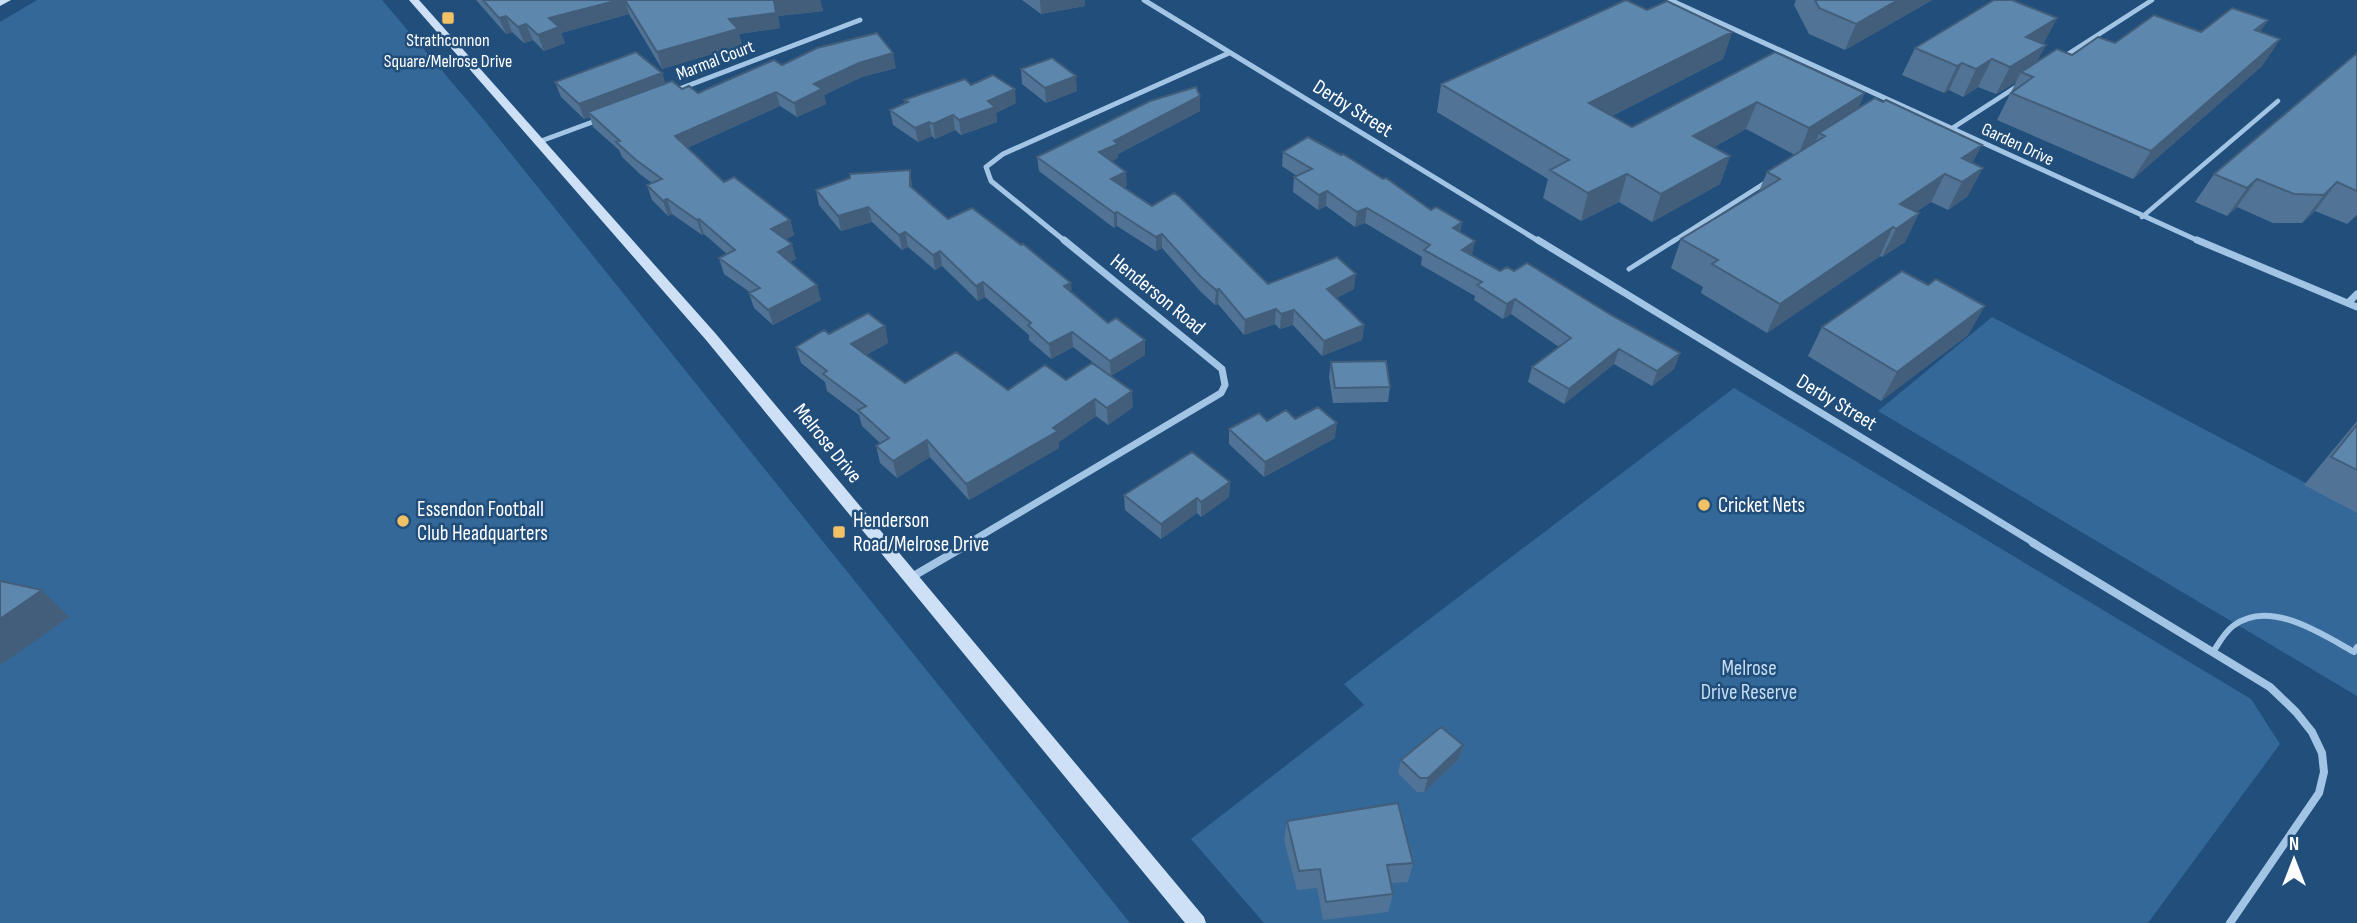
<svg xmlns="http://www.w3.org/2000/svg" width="2357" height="923" viewBox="0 0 2357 923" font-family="'Sofia Sans Condensed',sans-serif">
<rect width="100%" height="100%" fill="#214e7a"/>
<path fill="#346898" d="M37 0H382L483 119 1130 923H0V22Z
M1992 317 2357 510V696L1878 411Z
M1734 388 2251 699 2280 744 2148 923H1264L1191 839 1364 705 1344 684Z"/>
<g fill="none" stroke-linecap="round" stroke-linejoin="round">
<path stroke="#a3c5e5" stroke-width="4.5" d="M2065 56 2152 0
M1951 129 2016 87
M2142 217 2278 101
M1672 242 1768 181"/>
<path stroke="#a3c5e5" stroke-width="5" d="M1629 269 1675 240"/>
<path stroke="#a3c5e5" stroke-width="6" d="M2213 652C2219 643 2224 633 2233 626 2269 598 2322 634 2354 652L2357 647"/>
<path stroke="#a3c5e5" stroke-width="5" d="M1144 0 1540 242
M1670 0 2201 242
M674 91 860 20
M541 141 598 120
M1066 242 991 181 986 167 1003 154 1229 53"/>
<path stroke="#a3c5e5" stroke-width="7" d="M1538 240 2036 544
M2197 240 2357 307
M2348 303 2357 294
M967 544 1221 393 1225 385 1222 369 1064 240"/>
<path stroke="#a3c5e5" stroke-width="8" d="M2033 543 2270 687 2296 712 2312 732 2322 753 2324 772 2319 793 2230 923
M910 578 970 543"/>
<path fill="#cde0f5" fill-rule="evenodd" d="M0 0H11L0 6Z
M409 0H419L716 334 1204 917 1206 923H1185L706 340Z"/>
</g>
<path fill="#517496" d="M476 0H820L823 11 778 16 780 28 739 34 742 45 662 69 629 14 561 33 565 43 544 51 533 40 524 43 512 32 506 34Z
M1022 0H1085V6L1041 14Z
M1796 0H1932L1845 50 1809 34 1794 5Z
M1647 10 1732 32 1723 59 1612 116 1632 127 1775 52 1858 109 1972 163 1968 196 1948 210 1931 202 1916 212 1919 213 1905 242 1882 257 1880 256 1767 333 1701 293 1703 287 1671 268 1681 239 1759 191 1767 172 1795 155 1746 129 1714 147 1730 156 1720 184 1652 222 1619 202 1581 221 1543 198 1548 179 1437 112 1441 84Z
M2057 18 2043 44 2046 45 2036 62 2072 55 2115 43 2201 32 2268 20 2260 32 2280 39 2262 66 2133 179 1997 120 2016 82 1996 94 1978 87 1963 97 1949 90 1944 93 1902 75 1915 48Z
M2357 53V215L2347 224 2315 211 2302 223H2273L2237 207 2227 216 2195 202 2214 174Z
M782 65 896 68 862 77 824 95 826 104 797 117 780 106 687 148 724 182 790 220 794 235 786 239 796 259 790 262 821 300 773 325 754 308 749 293H751L724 274 719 258 727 254 704 234 702 235 672 214 668 216 652 200 647 185 652 183 641 175 622 157 619 150 593 127 590 117 584 119 561 97 555 82 662 73 665 83 698 93Z
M1021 69 1077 91 1046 103 1022 84Z
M971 85 1016 103 996 113 997 122 961 135 955 130 935 139 932 136 918 142 893 125 890 110 905 103 904 100Z
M1200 96V111L1118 154V158L1111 161 1127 186 1124 187 1268 284 1354 289 1336 298 1364 325 1362 340 1322 356 1293 325 1280 329 1275 324 1244 335 1218 304 1215 305 1201 292 1162 248 1156 251 1117 226 1114 228 1039 171 1037 157Z
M1283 152 1462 222 1460 232 1472 255 1500 271H1514L1611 315 1680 353 1674 369 1652 386 1614 364 1564 404 1528 382 1532 367 1559 347 1511 314 1503 319 1474 300 1475 296 1421 265 1422 257 1365 223 1355 227 1326 206 1318 210 1293 192 1294 177 1297 176 1282 166Z
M910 170 912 188 948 219 1072 292 1108 323 1145 340V355L1111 376 1073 347 1051 359 1029 340V335L985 297 978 301 942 266 935 270 908 247 902 250 872 222 841 231 819 205 816 190Z
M885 326 888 343 866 355 905 383 1008 390 1066 380 1133 407 1108 425 1096 416 1059 442V448L969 500 930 457 897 478 880 463 876 446 880 443 862 426 859 415 827 391 825 382 801 363 796 347 829 334Z
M1822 327 1968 335 1881 401 1808 356Z
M1331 362 1390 387 1388 402 1333 403 1329 377Z
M1295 419 1335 438 1264 477 1229 444V429L1267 421Z
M2357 421V513L2304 485Z
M1230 482 1229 497 1201 517 1197 513 1161 539 1125 510 1124 495Z
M1463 745 1459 759 1424 792H1417L1398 773 1401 760Z
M1287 821 1413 863 1408 882 1391 883 1393 894 1388 912 1323 920 1317 888 1297 890 1284 840Z"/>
<path fill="#425e7a" d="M619 0H625L629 14 561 33 565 43 544 51 538 35 549 18Z
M779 0H820L823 11 778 16 780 28 739 34 742 45 662 69 657 52 729 19 774 1Z
M1040 0H1085V6L1041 14Z
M1898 0H1932L1845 50 1856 24Z
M506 16 512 32 506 34 499 18Z
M2057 18 2043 45 2026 37Z
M2268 20 2250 47 2255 30Z
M526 24 533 40 524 43 518 27Z
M1732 32 1723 59 1582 131 1589 103Z
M2280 39 2262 66 2133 179 2151 151Z
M2046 45 2031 72H2021L2016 82 1996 94 2010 67Z
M893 53 896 68 862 77 824 95 826 104 797 117 794 103 814 84 859 63Z
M1992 59 1978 87 1963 97 1976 69Z
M1962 63 1949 90 1944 93 1957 66Z
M662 73 667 88 588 112 590 117 584 119 579 104Z
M1076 76 1077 91 1046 103 1045 88Z
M1015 89 1016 103 996 113 997 122 961 135 959 120 988 101Z
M776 92 780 106 680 151 675 136Z
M1865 93 1853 121 1825 136 1819 133 1814 146 1798 156 1809 128Z
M1200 96V111L1118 154V158L1100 167 1099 152 1114 141Z
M1757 102 1746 129 1684 164 1693 136Z
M953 115 955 130 935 139 933 124Z
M929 122 932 136 918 142 915 128Z
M1982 145 1967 173 1962 158Z
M1730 156 1720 184 1652 222 1661 194Z
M1983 168 1968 196 1948 210 1962 182Z
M910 170 912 184V201L910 186Z
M1126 172 1127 186 1112 193 1111 179Z
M1627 174 1619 202 1581 221 1588 193Z
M1945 174 1931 202 1893 227 1880 256 1767 333 1780 304 1900 204Z
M2257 179 2237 207 2227 216 2247 188Z
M2337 182 2315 211 2302 223 2324 195Z
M1327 191 1326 206 1318 210 1319 195Z
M667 199 672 214 668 216 663 201Z
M868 207 872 222 841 231 838 216Z
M1367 208 1365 223 1355 227 1357 212Z
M1117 212V226L1114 228V213Z
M1919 213 1905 242 1882 257 1896 229Z
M699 219 704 234 702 235 697 220Z
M790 220 794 235 775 244 771 229Z
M1462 222 1459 237 1453 228Z
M905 232 908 247 902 250 899 235Z
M1162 234V248L1156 251V237Z
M1475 241 1472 256 1462 250Z
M792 244 796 259 782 267 778 252Z
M940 251 942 266 935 270 933 255Z
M1356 274 1354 289 1326 303 1327 289Z
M983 282 985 297 978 301 976 286Z
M1071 283 1072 298 1064 286Z
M817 285 821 300 773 325 768 310Z
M1219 289 1218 304 1215 305 1216 290Z
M1515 299 1511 314 1503 319 1507 304Z
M1985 306 1968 335 1881 401 1897 372Z
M1276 309 1275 324 1244 335 1245 320Z
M1294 310 1293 325 1280 329 1281 314Z
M1364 325 1362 340 1322 356 1324 341Z
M885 326 888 343 855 361 851 344Z
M1072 332 1073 347 1051 359 1049 344Z
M1145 340V355L1111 376 1110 361Z
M1619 349 1614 364 1564 404 1569 389Z
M1680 353 1674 369 1652 386 1657 371Z
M1132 391 1133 407 1108 425 1107 408Z
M1095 399 1096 416 1059 442V448L969 500 966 484 1053 428Z
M1337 423 1335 438 1264 477 1265 462Z
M927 440 930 457 897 478 893 461Z
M1230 482 1229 497 1201 517V502Z
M1197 498V513L1161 539V524Z
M42 590 69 617 8 660 0 664V619Z
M1463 745 1459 759 1424 792 1428 778Z"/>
<path fill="#5e87ae" stroke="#425e7a" stroke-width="2" d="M483 0H619L549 18 559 27 538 35 526 24 518 27 506 16 499 18Z
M625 0H779L774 1 776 13 729 19 738 29 657 52Z
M1626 0 1647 10 1667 1 1732 32 1589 103 1632 127 1775 52 1865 93 1809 128 1757 102 1693 136 1730 156 1661 194 1627 174 1588 193 1550 170 1569 160 1441 84Z
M1815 0H1898L1856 24 1819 8Z
M1994 0H2012L2057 18 2026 37 2046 45 2010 67 1992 59 1976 69 1962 63 1957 66 1915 48Z
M2232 8 2268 20 2255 30 2280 39 2151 151 2011 93 2033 77 2021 72 2057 49 2072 55 2098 37 2115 43 2154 15 2201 32Z
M877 33 893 53 859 63 814 84 822 89 794 103 776 92 675 136 724 182 734 177 790 220 771 229 792 244 778 252 817 285 768 310 749 293 760 288 719 258 735 250 699 219 697 220 667 199 663 201 647 185 662 179 636 160 616 142 620 141 588 112 672 81 682 89 689 86 698 93 774 60 782 65 817 48Z
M636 52 662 73 579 104 555 82Z
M2357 53V191L2337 182 2324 195 2294 194 2257 179 2247 188 2214 174Z
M1052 58 1076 76 1045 88 1021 69Z
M993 75 1015 89 988 101 995 107 959 120 953 115 933 124 929 122 915 128 890 110 908 102 904 100 965 79 971 85Z
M1196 87 1200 96 1114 141 1118 144 1099 152 1126 172 1111 179 1152 206 1174 193 1180 197 1268 284 1337 257 1356 274 1327 289 1364 325 1324 341 1294 310 1281 314 1276 309 1245 320 1219 289 1216 290 1201 277 1162 234 1156 237 1117 212 1114 213 1037 157 1150 101Z
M1875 98 1883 102 1886 100 1982 145 1962 158 1983 168 1962 182 1945 174 1900 204 1919 213 1896 229 1893 227 1780 304 1712 264 1718 260 1681 239 1780 179 1767 172 1825 136 1819 133Z
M1308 137 1341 155 1343 154 1383 179 1386 178 1431 210 1436 207 1462 222 1453 228 1475 241 1462 250 1500 271 1507 267 1514 271 1527 263 1611 315 1680 353 1657 371 1619 349 1569 389 1532 367 1571 338 1515 299 1507 304 1477 285 1482 282 1424 250 1430 245 1367 208 1357 212 1327 191 1319 195 1294 177 1312 169 1283 152Z
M910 170V186L948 219 972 208 1021 245 1023 244 1071 283 1064 286 1108 323 1116 318 1145 340 1110 361 1072 332 1049 344 1028 325 1031 323 983 282 976 286 940 251 933 255 905 232 899 235 868 207 838 216 816 190 850 178V174Z
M1902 271 1928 285 1936 279 1985 306 1897 372 1822 327Z
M868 313 885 326 851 344 905 383 956 352 1008 390 1045 365 1066 380 1092 363 1132 391 1107 408 1095 399 1053 428 1058 431 966 484 927 440 893 461 876 446 889 438 858 410 866 406 823 374 827 371 796 347 824 330 829 334Z
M1386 361 1390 387 1335 388 1331 362Z
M1318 407 1337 423 1265 462 1229 429 1259 413 1267 421 1286 410 1295 419Z
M2357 425V470L2331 457Z
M1192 452 1230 482 1201 502 1197 498 1161 524 1124 495Z
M0 581 42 590 0 619Z
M1441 727 1463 745 1428 778H1420L1401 760Z
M1398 803 1413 863 1387 865 1393 894 1326 902 1320 869 1299 871 1287 821Z"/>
<g fill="#f2c065" stroke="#214e7a" stroke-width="2.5">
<rect x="441" y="11" width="14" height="14" rx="3.5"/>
<circle cx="1704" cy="505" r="7"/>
<circle cx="403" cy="521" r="7"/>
<rect x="832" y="525" width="14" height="14" rx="3.5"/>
</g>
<g text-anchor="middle" stroke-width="5" stroke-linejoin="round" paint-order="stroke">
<g font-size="18" fill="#fff" stroke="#214e7a">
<text x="448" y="46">Strathconnon<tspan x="448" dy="21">Square/Melrose Drive</tspan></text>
</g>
<g font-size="18" fill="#fff" stroke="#214e7a">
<text transform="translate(715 60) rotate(-21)" y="6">Marmal Court</text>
<text transform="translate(2018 144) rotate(25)" y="6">Garden Drive</text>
</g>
<g font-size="21" fill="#fff" stroke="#214e7a">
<text transform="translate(1353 108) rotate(32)" y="7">Derby Street</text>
<text transform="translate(1158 294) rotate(39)" y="7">Henderson Road</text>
<text transform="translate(1837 402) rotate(31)" y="7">Derby Street</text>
<text transform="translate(828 443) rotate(51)" y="7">Melrose Drive</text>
</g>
<g font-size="21" fill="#fff" stroke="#214e7a" text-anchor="start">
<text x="1718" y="512">Cricket Nets</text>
<text x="417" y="516">Essendon Football<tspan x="417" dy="24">Club Headquarters</tspan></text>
<text x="853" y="527">Henderson<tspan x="853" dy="24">Road/Melrose Drive</tspan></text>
</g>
<g font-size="21" fill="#c6def4" stroke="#214e7a">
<text x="1749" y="675">Melrose<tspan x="1749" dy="24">Drive Reserve</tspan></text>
</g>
</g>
<g transform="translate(2294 860)" stroke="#214e7a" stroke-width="5" paint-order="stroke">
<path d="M0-5L12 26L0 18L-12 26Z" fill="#ffffff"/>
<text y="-10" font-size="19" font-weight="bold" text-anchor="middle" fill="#ffffff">N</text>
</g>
</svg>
